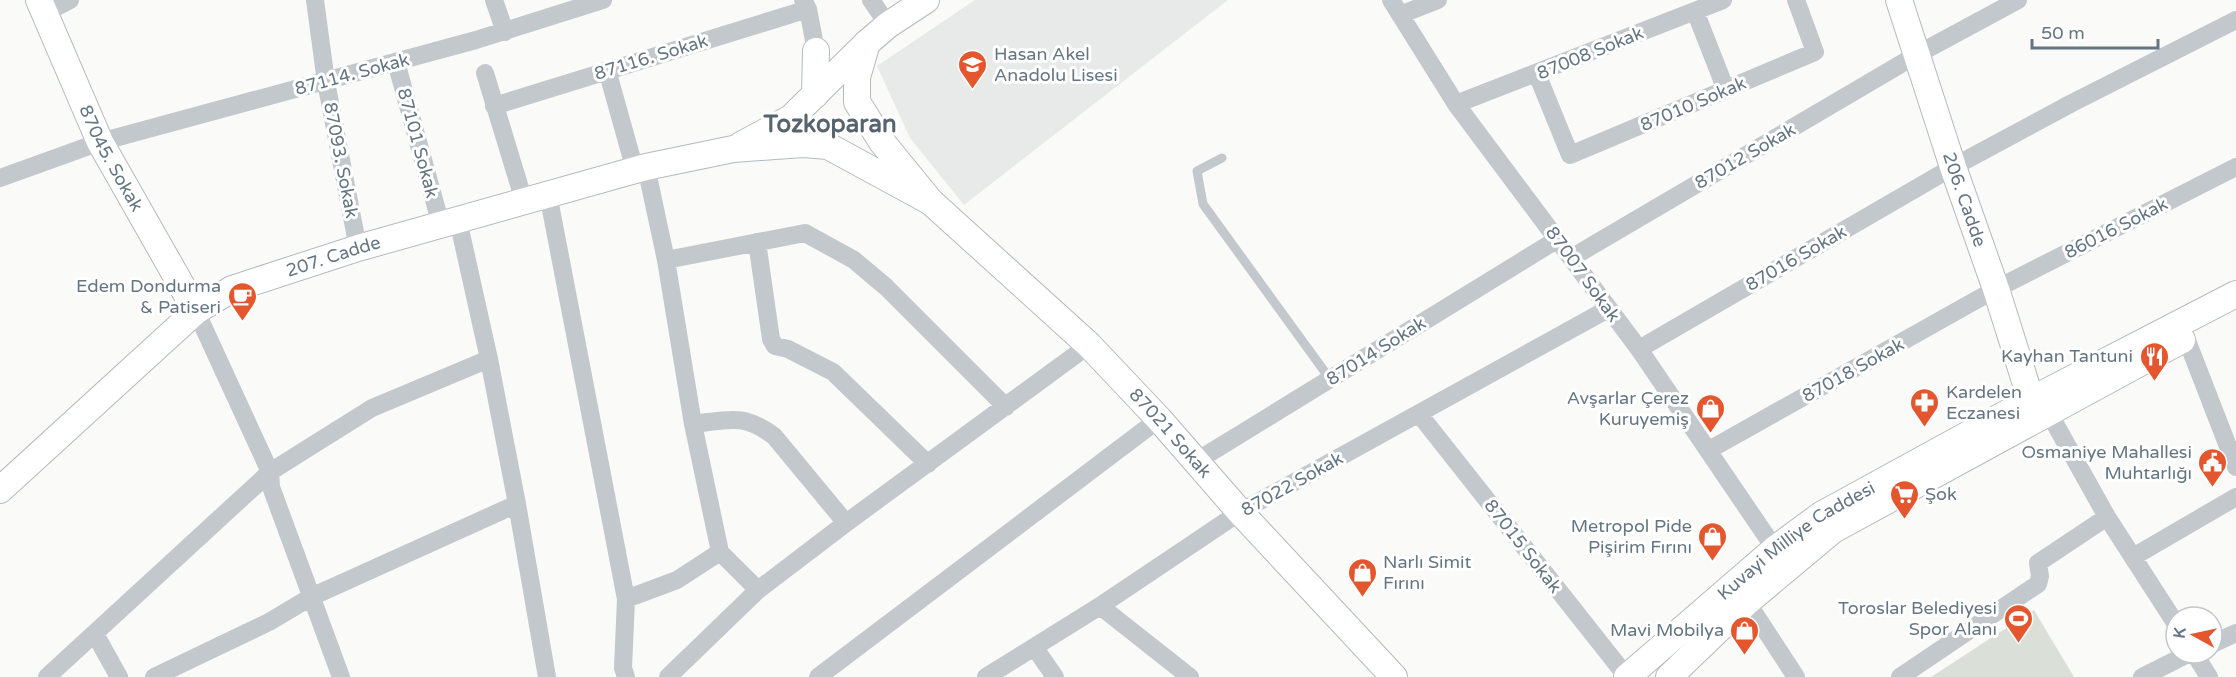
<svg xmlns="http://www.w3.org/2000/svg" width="2236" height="677" viewBox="0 0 2236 677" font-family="'Varela Round',sans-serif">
<rect width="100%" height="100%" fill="#fafaf8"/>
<path fill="#e8e9e9" d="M975 0H1228L964 205 910 138 877 66Z"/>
<path fill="#dadfd7" d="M2034 610 2074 677H1931Z"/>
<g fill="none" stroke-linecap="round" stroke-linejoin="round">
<defs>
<g id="secondary">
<path id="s1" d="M39 0 100 142 196 311"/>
<path id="s2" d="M1899 0 1953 167 1996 289 2031 400"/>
<path id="s3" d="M867 43 857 77V102L882 142 931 202 1089 345 1159 419 1240 512 1394 677"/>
<path d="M815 95 816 51"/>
<path d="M741 145 791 118 867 43 888 25 926 0"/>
<path id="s4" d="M0 490 196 311 232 289 358 248 646 167 733 149 803 144 828 146 931 202"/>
<path id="s5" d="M1627 677 1775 549 1821 515 2031 400 2236 294"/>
<path d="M1669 677 1747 602 1833 530 2182 340"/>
</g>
</defs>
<use href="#secondary" stroke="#b3babf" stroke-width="28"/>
<path stroke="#c3c8cc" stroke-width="9" d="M1222 158 1197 171 1203 204 1330 379"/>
<path stroke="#c3c8cc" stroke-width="18" d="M315 0 326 82 358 248
M494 0 505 32
M803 0 808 9 816 51
M871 0 888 25
M1391 0 1456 104 1639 349 1775 549
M1695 11 1726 90
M45 13 70 0
M1400 15 1438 0
M396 62 441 225
M607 70 635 170
M485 73 524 201
M1537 74 1570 155 1815 52 1796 0
M1456 104 1723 0
M494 106 808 9
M646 167 666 260 693 424 720 552 758 590
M0 178 100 142 476 40 603 0
M548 194 626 599 623 668 626 677
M458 220 489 359 517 504 547 677
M757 242 771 339 775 346 788 349 833 372 928 464
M1571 258 1918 54 2018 0
M666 260 805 233 854 260 886 287 1006 407
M196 311 270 472 271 487 341 677
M2186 338 2236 467
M1639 349 1953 167 2072 103 2236 20
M2049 413 2107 517 2176 624
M1419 414 1627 677
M693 424C729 420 743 413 774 436L846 523
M1709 450 1996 289 2236 167
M1195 462 1558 239
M2133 557 2236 497
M626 599 677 580 720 552
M1747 602 1796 677
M1100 606 1190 677
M95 634 119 677
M2212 644 2236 633
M1035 648 1055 677
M2194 653 2209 677
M47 677 270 472 372 408 489 359
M154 677 269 622 311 597 517 504
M668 677 758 590 846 523 1089 345
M818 677 1159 419
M986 677 1100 606 1240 512 1608 309
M1900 677 2038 584 2040 576 2038 563 2107 517
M2142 677 2190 653"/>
<use href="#secondary" stroke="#fff" stroke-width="26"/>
</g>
<defs>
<symbol id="school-pin" viewBox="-11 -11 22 30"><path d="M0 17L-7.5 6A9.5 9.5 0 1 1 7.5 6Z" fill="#e4572e" stroke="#fff"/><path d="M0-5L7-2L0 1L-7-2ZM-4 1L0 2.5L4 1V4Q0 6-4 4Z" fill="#fff"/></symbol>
<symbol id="cafe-pin" viewBox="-11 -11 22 30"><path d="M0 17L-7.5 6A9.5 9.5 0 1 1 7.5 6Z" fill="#e4572e" stroke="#fff"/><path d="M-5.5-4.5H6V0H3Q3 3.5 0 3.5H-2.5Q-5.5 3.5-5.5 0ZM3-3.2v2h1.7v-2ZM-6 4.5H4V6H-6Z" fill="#fff"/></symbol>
<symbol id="restaurant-pin" viewBox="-11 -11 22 30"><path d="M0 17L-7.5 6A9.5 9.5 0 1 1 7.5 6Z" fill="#e4572e" stroke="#fff"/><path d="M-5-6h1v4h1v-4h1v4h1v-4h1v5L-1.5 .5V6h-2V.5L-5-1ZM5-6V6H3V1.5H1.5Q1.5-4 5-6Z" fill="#fff"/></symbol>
<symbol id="pharmacy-pin" viewBox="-11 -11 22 30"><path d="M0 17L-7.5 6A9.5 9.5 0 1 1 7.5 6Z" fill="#e4572e" stroke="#fff"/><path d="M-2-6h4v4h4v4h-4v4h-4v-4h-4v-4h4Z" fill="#fff"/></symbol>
<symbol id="shop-pin" viewBox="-11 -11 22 30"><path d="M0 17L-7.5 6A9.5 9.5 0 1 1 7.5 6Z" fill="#e4572e" stroke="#fff"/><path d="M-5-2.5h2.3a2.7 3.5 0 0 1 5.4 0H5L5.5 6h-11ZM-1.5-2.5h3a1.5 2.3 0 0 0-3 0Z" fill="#fff"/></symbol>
<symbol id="civic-pin" viewBox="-11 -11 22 30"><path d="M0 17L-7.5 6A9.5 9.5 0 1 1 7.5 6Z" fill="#e4572e" stroke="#fff"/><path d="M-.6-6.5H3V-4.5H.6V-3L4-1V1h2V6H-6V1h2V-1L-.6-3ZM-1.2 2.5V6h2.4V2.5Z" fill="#fff"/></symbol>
<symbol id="supermarket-pin" viewBox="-11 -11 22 30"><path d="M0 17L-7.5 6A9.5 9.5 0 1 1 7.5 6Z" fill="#e4572e" stroke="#fff"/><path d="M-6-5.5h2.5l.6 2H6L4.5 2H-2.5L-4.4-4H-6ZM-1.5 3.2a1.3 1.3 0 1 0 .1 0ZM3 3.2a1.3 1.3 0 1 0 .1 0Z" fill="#fff"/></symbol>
<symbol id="stadium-pin" viewBox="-11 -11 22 30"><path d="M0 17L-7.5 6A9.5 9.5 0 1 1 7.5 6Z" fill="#e4572e" stroke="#fff"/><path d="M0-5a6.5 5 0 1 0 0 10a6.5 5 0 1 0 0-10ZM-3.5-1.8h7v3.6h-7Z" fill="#fff"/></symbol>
</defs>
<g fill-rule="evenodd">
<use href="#school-pin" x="956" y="48" width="33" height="45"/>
<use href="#cafe-pin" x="226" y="280" width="33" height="45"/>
<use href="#restaurant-pin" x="2138" y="340" width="33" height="45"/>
<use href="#pharmacy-pin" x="1908" y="386" width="33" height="45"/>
<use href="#shop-pin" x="1694" y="392" width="33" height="45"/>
<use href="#civic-pin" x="2196" y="446" width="33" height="45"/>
<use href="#supermarket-pin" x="1888" y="478" width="33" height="45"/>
<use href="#shop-pin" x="1696" y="520" width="33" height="45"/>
<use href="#shop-pin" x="1346" y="556" width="33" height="45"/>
<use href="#stadium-pin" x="2002" y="602" width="33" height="45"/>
<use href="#shop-pin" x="1728" y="614" width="33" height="45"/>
</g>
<g text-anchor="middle" stroke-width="6" stroke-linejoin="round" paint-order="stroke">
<g font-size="18" fill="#657683" stroke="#fff">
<text transform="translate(1590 53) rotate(-22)" y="6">87008 Sokak</text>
<text transform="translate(651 57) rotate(-17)" y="6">87116. Sokak</text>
<text transform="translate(352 74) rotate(-15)" y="6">87114. Sokak</text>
<text transform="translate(1693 104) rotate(-23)" y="6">87010 Sokak</text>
<text transform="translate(418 143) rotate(75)" y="6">87101 Sokak</text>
<text transform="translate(1745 156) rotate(-30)" y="6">87012 Sokak</text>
<text dy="6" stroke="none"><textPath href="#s1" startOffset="174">87045. Sokak</textPath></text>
<text transform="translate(341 160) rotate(79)" y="6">87093. Sokak</text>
<text dy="6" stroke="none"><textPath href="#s2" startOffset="210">206. Cadde</textPath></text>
<text transform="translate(2116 228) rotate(-27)" y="6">86016 Sokak</text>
<text dy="6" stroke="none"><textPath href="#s4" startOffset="414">207. Cadde</textPath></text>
<text transform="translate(1796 258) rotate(-30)" y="6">87016 Sokak</text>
<text transform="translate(1583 274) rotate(54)" y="6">87007 Sokak</text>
<text transform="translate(1376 351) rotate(-32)" y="6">87014 Sokak</text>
<text transform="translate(1853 370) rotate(-29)" y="6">87018 Sokak</text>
<text dy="6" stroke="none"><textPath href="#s3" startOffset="518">87021 Sokak</textPath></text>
<text transform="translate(1292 484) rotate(-29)" y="6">87022 Sokak</text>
<text dy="6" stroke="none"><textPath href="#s5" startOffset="218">Kuvayi Milliye Caddesi</textPath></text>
<text transform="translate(1523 546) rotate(52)" y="6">87015 Sokak</text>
</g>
<g font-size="18" fill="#657683" stroke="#fff" text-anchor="end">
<text x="994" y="60" text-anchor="start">Hasan Akel<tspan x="994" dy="21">Anadolu Lisesi</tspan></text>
<text x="221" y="292">Edem Dondurma<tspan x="221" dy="21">&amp; Patiseri</tspan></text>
<text x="2133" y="362">Kayhan Tantuni</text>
<text x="1946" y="398" text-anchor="start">Kardelen<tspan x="1946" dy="21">Eczanesi</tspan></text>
<text x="1689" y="404">Avşarlar Çerez<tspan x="1689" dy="21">Kuruyemiş</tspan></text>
<text x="2192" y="458">Osmaniye Mahallesi<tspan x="2192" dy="21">Muhtarlığı</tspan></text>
<text x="1925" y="500" text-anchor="start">Şok</text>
<text x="1692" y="532">Metropol Pide<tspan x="1692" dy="21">Pişirim Fırını</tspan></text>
<text x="1383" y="568" text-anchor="start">Narlı Simit<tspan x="1383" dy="21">Fırını</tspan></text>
<text x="1997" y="614">Toroslar Belediyesi<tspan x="1997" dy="21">Spor Alanı</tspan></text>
<text x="1724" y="636">Mavi Mobilya</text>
</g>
<g font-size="24" font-weight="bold" fill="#57646e" stroke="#fff">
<text x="830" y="132">Tozkoparan</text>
</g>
</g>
<g transform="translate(2194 635) rotate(278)"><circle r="28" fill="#ffffff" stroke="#c1c8cd" stroke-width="1.5"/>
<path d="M0-4.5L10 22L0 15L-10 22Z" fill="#e4572e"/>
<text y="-9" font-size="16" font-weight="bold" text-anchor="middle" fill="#657683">K</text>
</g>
<path d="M2032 39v9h126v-9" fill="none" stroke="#657683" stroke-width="3"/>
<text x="2041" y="39" font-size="18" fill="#657683" stroke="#ffffff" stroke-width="4.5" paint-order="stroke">50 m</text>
</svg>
